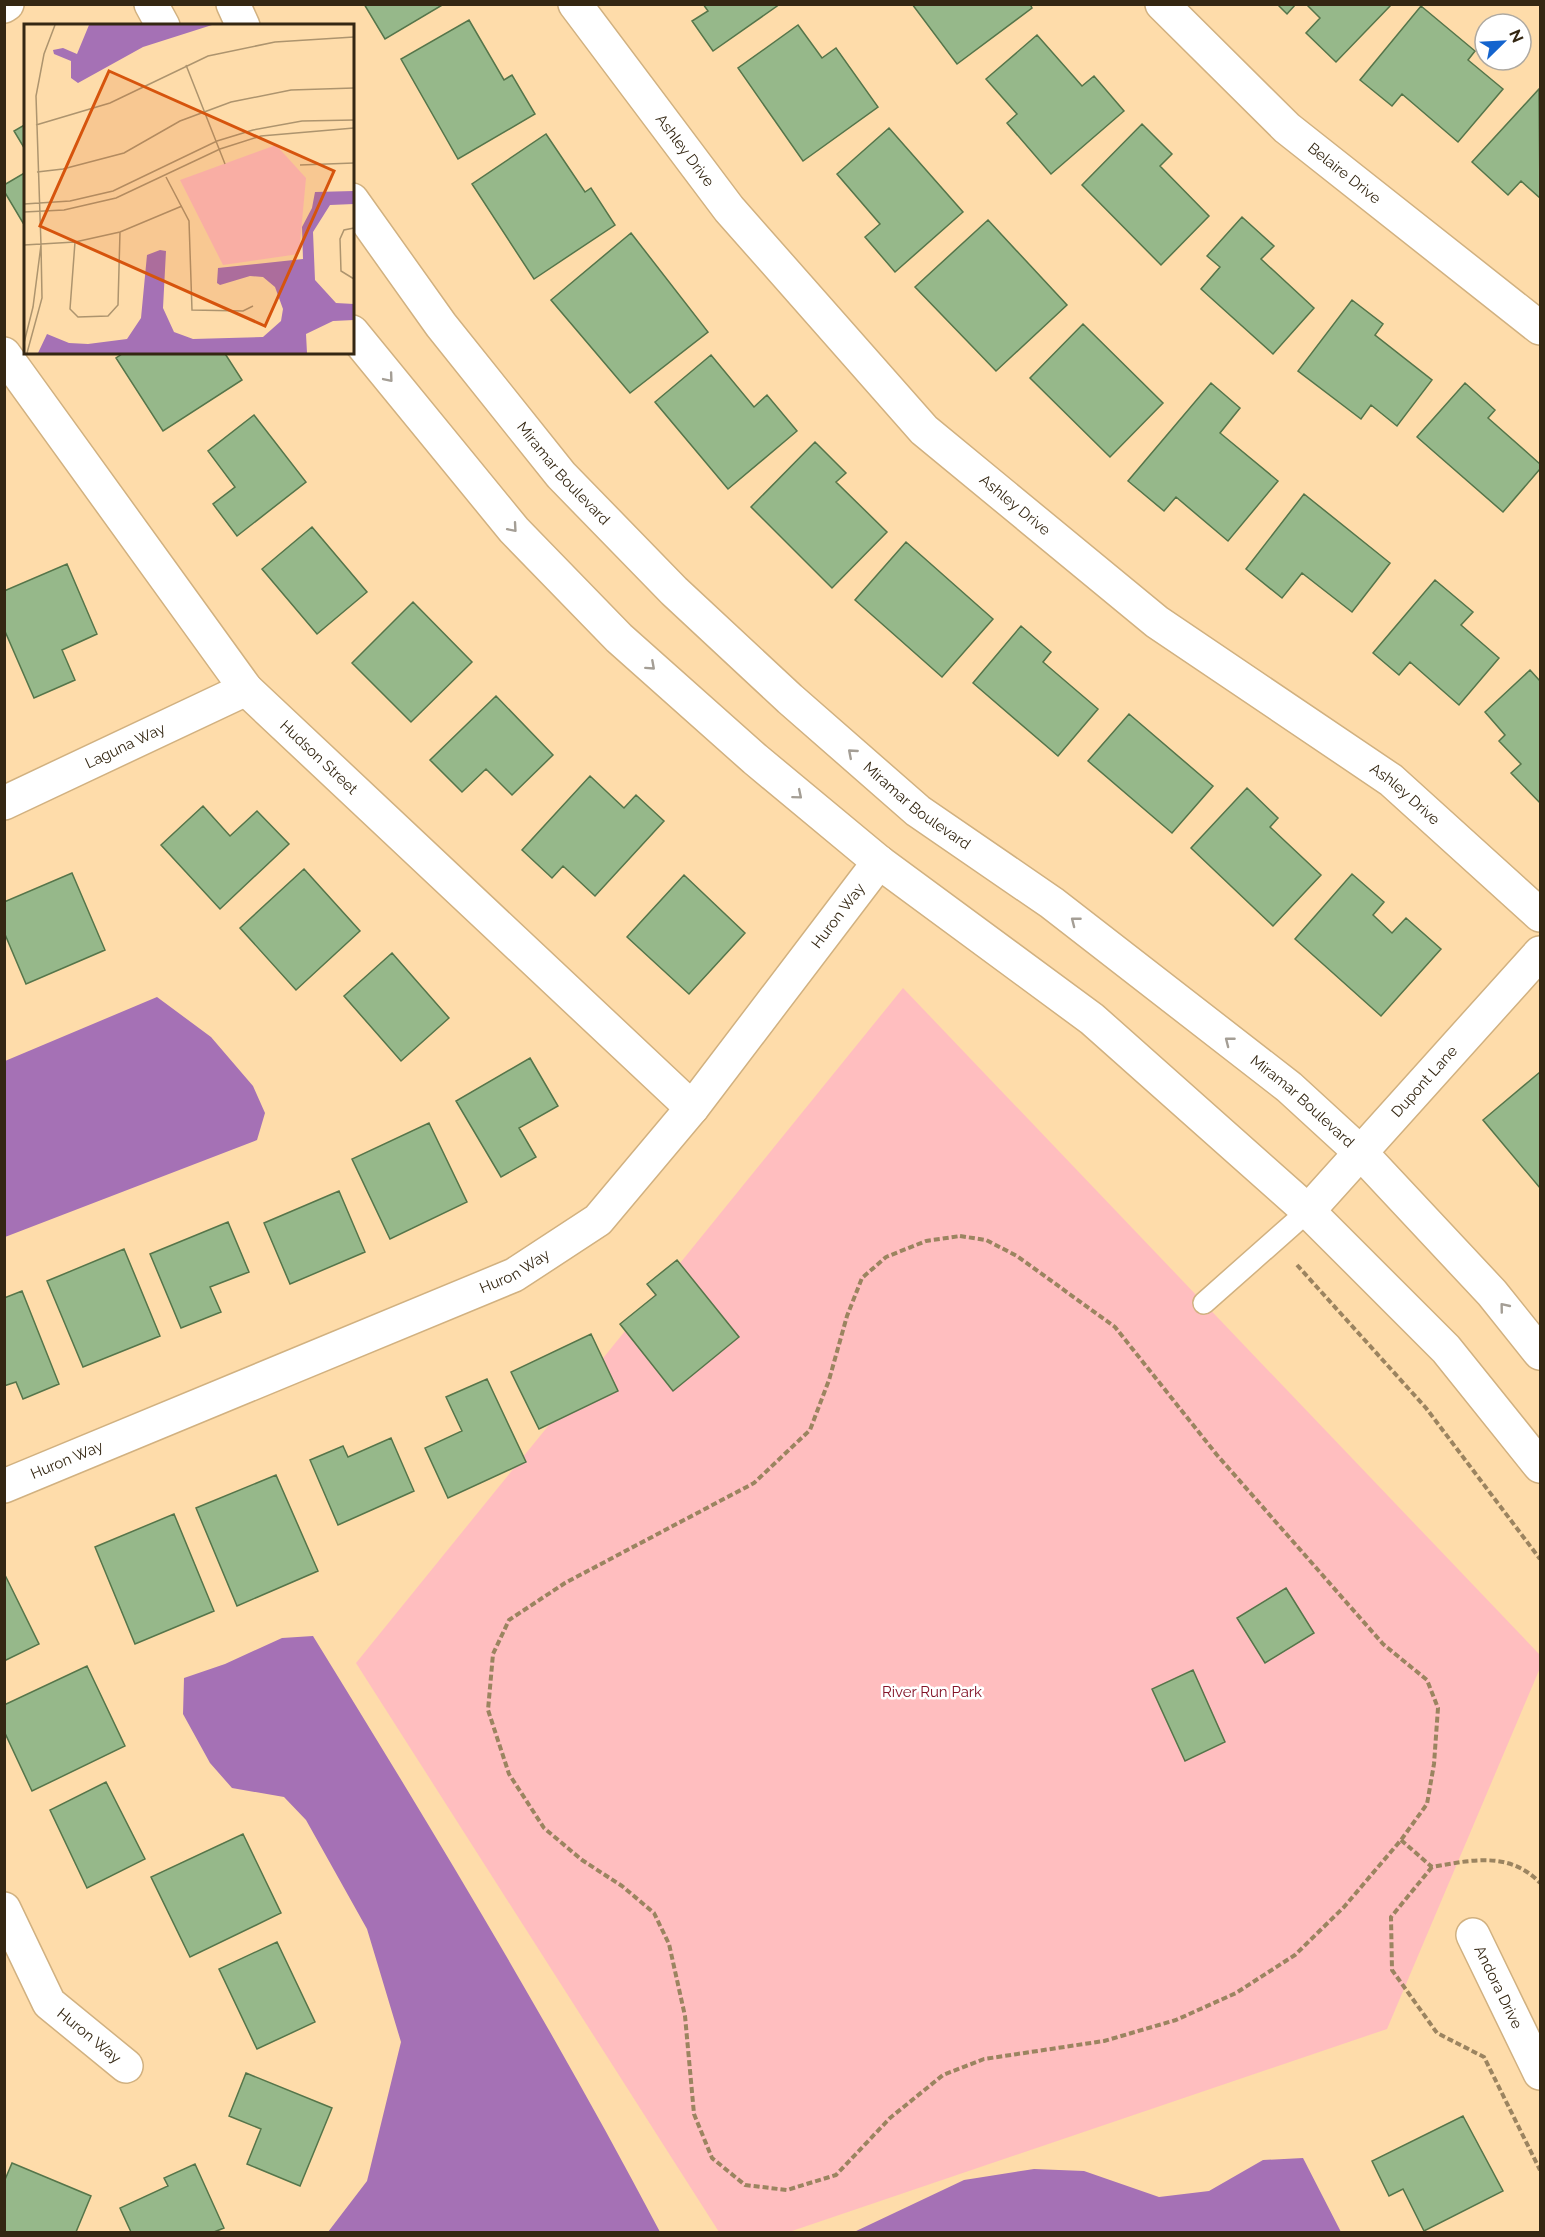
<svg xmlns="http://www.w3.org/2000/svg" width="1545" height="2237" viewBox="0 0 1545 2237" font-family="Raleway,sans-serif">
<rect width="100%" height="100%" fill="#fedcaa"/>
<path fill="#ffbebf" d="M903 988 1540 1655V1668L1387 2029 789 2232H719L356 1663Z"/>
<path fill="#a571b5" d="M157 997 211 1037 253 1086 265 1113 257 1140 5 1237V1061Z
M313 1636C434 1832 553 2029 660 2232H328L367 2181 401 2042 367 1929 306 1820 284 1797 232 1788 210 1763 183 1714 184 1678 225 1664 282 1638Z
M1303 2158 1341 2232H854L964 2180 1034 2169 1084 2171 1159 2197 1209 2191 1263 2160Z"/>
<path fill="#96b88a" stroke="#55754a" stroke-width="1.5" d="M364 4H444L385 39Z
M703 4H780L713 51 692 21 708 11Z
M912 4H1030L1032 8 957 64Z
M1277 4H1296L1287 14Z
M1306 4H1392L1336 62 1306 33 1320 18Z
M1421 6 1475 51 1468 60 1503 89 1458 142 1402 94 1392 106 1360 80Z
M469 20 504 80 512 75 535 114 458 159 401 59Z
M798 25 822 58 836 48 878 107 803 161 738 68Z
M1037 35 1082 86 1094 76 1124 111 1051 174 1007 123 1017 114 986 79Z
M1539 89 1540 198 1521 181 1508 195 1472 162Z
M26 124V151L14 131Z
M1142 124 1172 154 1160 166 1209 216 1161 265 1082 185Z
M889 128 963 212 895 272 865 237 880 224 837 174Z
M546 134 585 192 591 188 615 225 534 279 472 184Z
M26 172V221L23 223 4 191V185Z
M1242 217 1274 246 1261 259 1314 308 1273 354 1201 289 1220 267 1207 256Z
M988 220 1067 305 996 371 915 287Z
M631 233 708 332 630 393 551 300Z
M1352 300 1383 324 1375 335 1432 380 1397 426 1371 405 1361 419 1298 371Z
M1083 324 1163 403 1110 457 1030 378Z
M125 352H224L242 380 163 431 116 358Z
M711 355 754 407 767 395 797 431 728 489 655 402Z
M1211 383 1240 408 1220 433 1278 481 1228 541 1176 497 1164 511 1128 481Z
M1465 383 1495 410 1488 418 1540 464V469L1503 512 1417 437Z
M254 415 306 482 237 536 213 504 235 487 208 451Z
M815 442 846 473 836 482 887 532 832 588 751 507Z
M1304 494 1390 563 1352 612 1302 573 1282 598 1246 569Z
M312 527 367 592 317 634 262 569Z
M906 542 993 619 942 677 855 600Z
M67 564 97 634 62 650 75 680 34 698 4 629V591Z
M1435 580 1473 612 1461 625 1499 658 1459 705 1410 662 1399 675 1373 653Z
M413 602 472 662 411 722 352 663Z
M1021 626 1051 652 1043 662 1098 709 1058 756 973 683Z
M1530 670 1540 681V803L1511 773 1521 764 1499 741 1505 735 1485 712Z
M496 696 553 755 512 795 486 769 462 792 430 760Z
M1129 714 1213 786 1172 833 1088 761Z
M590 776 624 808 636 795 664 821 595 896 563 866 552 878 522 850Z
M1247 788 1278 818 1270 827 1321 875 1273 926 1191 848Z
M203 806 230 836 257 811 289 844 220 909 161 845Z
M304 869 360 931 296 990 240 928Z
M72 873 105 950 26 984 4 932V902Z
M1352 874 1384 902 1373 915 1392 933 1406 918 1441 949 1381 1016 1295 939Z
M684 875 745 933 689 994 627 937Z
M392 953 449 1018 401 1061 344 996Z
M530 1058 558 1106 519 1128 536 1157 501 1177 456 1101Z
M1540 1072V1188L1483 1120Z
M429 1123 467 1202 390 1239 352 1159Z
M339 1191 365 1252 290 1284 264 1223Z
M228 1222 249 1272 210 1287 221 1312 181 1328 150 1254Z
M124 1249 160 1336 83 1367 47 1281Z
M677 1260 739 1337 673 1391 620 1324 656 1295 647 1284Z
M22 1291 59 1384 23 1399 16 1382 4 1386V1298Z
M591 1334 618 1391 539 1429 511 1372Z
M487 1379 526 1462 448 1498 425 1448 462 1431 446 1397Z
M391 1438 414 1491 338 1525 310 1460 343 1446 348 1457Z
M276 1475 318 1571 237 1606 196 1508Z
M174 1514 214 1611 135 1644 95 1547Z
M4 1573 39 1644 4 1661Z
M1286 1588 1314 1633 1265 1663 1237 1618Z
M87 1666 125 1746 32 1791 4 1731V1705Z
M1193 1670 1225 1742 1185 1761 1152 1689Z
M106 1782 145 1859 87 1888 50 1810Z
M243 1834 281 1913 190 1957 151 1877Z
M277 1942 315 2022 257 2049 219 1969Z
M246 2073 332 2108 300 2186 247 2164 261 2129 229 2116Z
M1463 2116 1503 2191 1424 2231 1403 2189 1389 2196 1372 2161Z
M12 2163 91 2196 76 2232H4V2182Z
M195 2164 224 2228 214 2232H131L120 2208 168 2186 164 2178Z"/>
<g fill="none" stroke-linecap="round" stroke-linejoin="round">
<defs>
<path id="lane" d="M1204 1303 1308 1211"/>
<g id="street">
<path id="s1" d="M575 4 729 209 924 430 1157 622 1391 780 1540 915"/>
<path id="s2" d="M1162 4 1287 128 1540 328"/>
<path d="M4 6 7 4"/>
<path id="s3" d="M4 354 246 689 692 1108"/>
<path id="s4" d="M4 803 246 689"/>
<path id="s5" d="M1308 1211 1540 953"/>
<path id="s6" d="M4 1486 514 1275 598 1220 692 1108 879 862"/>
<path id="s7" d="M4 1909 49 2003 126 2066"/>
<path id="s8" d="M1473 1935 1540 2073"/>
</g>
<g id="secondary">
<path d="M151 4 163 26"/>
<path d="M233 4 243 26"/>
<path id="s9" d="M352 200 441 325 561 475 674 591 790 699 918 811 1052 903 1289 1087 1361 1153 1492 1293 1540 1353"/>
<path d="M352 332 514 530 619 638 755 759 879 862 1092 1019 1308 1211 1446 1349 1540 1466"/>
</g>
</defs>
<use href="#lane" stroke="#d1b180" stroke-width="24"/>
<use href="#street" stroke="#d1b180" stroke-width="36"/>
<use href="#secondary" stroke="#d1b180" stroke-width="36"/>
<path stroke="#9b8460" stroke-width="4" stroke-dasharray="6 3" stroke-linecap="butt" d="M960 1236 986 1240 1017 1256 1115 1327 1217 1455 1383 1644 1427 1680 1438 1708 1434 1764 1427 1804 1401 1840 1344 1907 1295 1955 1236 1993 1176 2020 1104 2041 984 2059 943 2075 890 2118 836 2175 787 2190 745 2185 712 2158 694 2114 685 2016 669 1944 654 1913 622 1886 582 1860 544 1828 509 1774 488 1710 493 1654 509 1620 565 1583 754 1483 810 1430 829 1380 847 1316 862 1278 886 1257 926 1241Z
M1297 1265 1426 1408 1540 1559
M1401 1840 1432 1867C1471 1860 1510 1851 1540 1883
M1432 1867 1391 1917 1392 1970 1437 2033 1484 2057 1540 2170"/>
<use href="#lane" stroke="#fff" stroke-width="21"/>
<use href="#street" stroke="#fff" stroke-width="33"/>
<use href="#secondary" stroke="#fff" stroke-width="33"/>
</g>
<defs><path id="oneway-chevron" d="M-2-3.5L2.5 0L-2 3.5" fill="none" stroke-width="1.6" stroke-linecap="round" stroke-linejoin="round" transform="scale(1.5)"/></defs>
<g stroke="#a49e95">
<use href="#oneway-chevron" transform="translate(389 378) rotate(50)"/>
<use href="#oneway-chevron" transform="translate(513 528) rotate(49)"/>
<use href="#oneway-chevron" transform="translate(651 666) rotate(42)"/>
<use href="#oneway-chevron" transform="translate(852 753) rotate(-139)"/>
<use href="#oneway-chevron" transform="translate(798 795) rotate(40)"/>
<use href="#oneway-chevron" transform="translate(1075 921) rotate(-142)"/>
<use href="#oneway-chevron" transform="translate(1229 1041) rotate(-142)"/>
<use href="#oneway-chevron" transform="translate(1504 1307) rotate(-129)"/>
</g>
<g text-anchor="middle" stroke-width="5" stroke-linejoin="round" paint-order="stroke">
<g font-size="15" fill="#342713" stroke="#fff">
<text dy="5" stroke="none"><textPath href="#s1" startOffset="183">Ashley Drive</textPath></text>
<text dy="5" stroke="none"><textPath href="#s2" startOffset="249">Belaire Drive</textPath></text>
<text dy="5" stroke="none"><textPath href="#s9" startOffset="346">Miramar Boulevard</textPath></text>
<text dy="5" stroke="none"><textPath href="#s1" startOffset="669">Ashley Drive</textPath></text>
<text dy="5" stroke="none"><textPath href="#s4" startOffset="134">Laguna Way</textPath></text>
<text dy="5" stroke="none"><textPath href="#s3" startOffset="513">Hudson Street</textPath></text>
<text dy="5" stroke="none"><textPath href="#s1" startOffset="1155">Ashley Drive</textPath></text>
<text dy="5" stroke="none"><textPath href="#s9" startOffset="832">Miramar Boulevard</textPath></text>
<text dy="5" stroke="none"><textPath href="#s6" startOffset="1040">Huron Way</textPath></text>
<text dy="5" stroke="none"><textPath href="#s5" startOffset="174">Dupont Lane</textPath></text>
<text dy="5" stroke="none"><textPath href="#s9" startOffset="1318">Miramar Boulevard</textPath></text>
<text dy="5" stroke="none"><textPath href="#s6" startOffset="554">Huron Way</textPath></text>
<text dy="5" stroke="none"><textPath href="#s6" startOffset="68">Huron Way</textPath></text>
<text dy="5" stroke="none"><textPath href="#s8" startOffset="58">Andora Drive</textPath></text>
<text dy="5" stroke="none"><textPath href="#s7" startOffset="156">Huron Way</textPath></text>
</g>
<g font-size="15" fill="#831327" stroke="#fff">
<text x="932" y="1697">River Run Park</text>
</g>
</g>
<g transform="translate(24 24)">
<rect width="330" height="330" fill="#fedcaa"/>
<path d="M252 121 282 154 275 230 199 241 156 156Z" fill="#ffbebf"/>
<path d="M65 1H188L119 23 54 59 47 54V37L30 30 29 26 39 24 53 30ZM330 167V180L306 181 289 208 291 256 312 279 330 280V296L309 297 282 310 283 329H14L23 310 45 319 64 320 103 315 117 294 123 231 136 226 142 227 139 284 150 308 169 315 239 313 257 297 259 285 251 263 239 253 226 252 196 261 193 259 194 244 279 235 278 203 288 184 291 168Z" fill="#a571b5"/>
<path fill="none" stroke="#ad946e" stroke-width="1.5" d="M162 41 201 140M12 101 86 79 184 32 251 18 330 13M276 141 330 139M13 148 39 145 100 129 156 97 207 78 267 66 330 64M142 153 165 197 168 286 219 287 229 282M0 180 46 177 89 167 193 117 229 106 278 97 330 96M0 188 40 186 92 174 196 125 237 112 330 104M330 204 320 206 316 215 317 247 330 255M51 218 46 285 54 293 84 292 94 281 96 208M0 221 51 218 96 208 158 182M0 319 9 283 17 221 12 72 20 30 31 1M3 329 18 274 17 221"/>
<path fill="#d6540d" fill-opacity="0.15" stroke="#d6540d" stroke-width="3" d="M85 47 310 147 241 302 16 202Z"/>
<rect width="330" height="330" fill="none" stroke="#342713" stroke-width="3"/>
</g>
<rect width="1545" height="2237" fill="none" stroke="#342713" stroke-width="12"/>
<g transform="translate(1503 42) rotate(66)"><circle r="28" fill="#ffffff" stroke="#aea9a1" stroke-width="1.5"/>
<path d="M0-4.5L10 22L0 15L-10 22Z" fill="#1464ce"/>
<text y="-9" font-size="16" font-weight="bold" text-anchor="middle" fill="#342713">N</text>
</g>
</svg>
